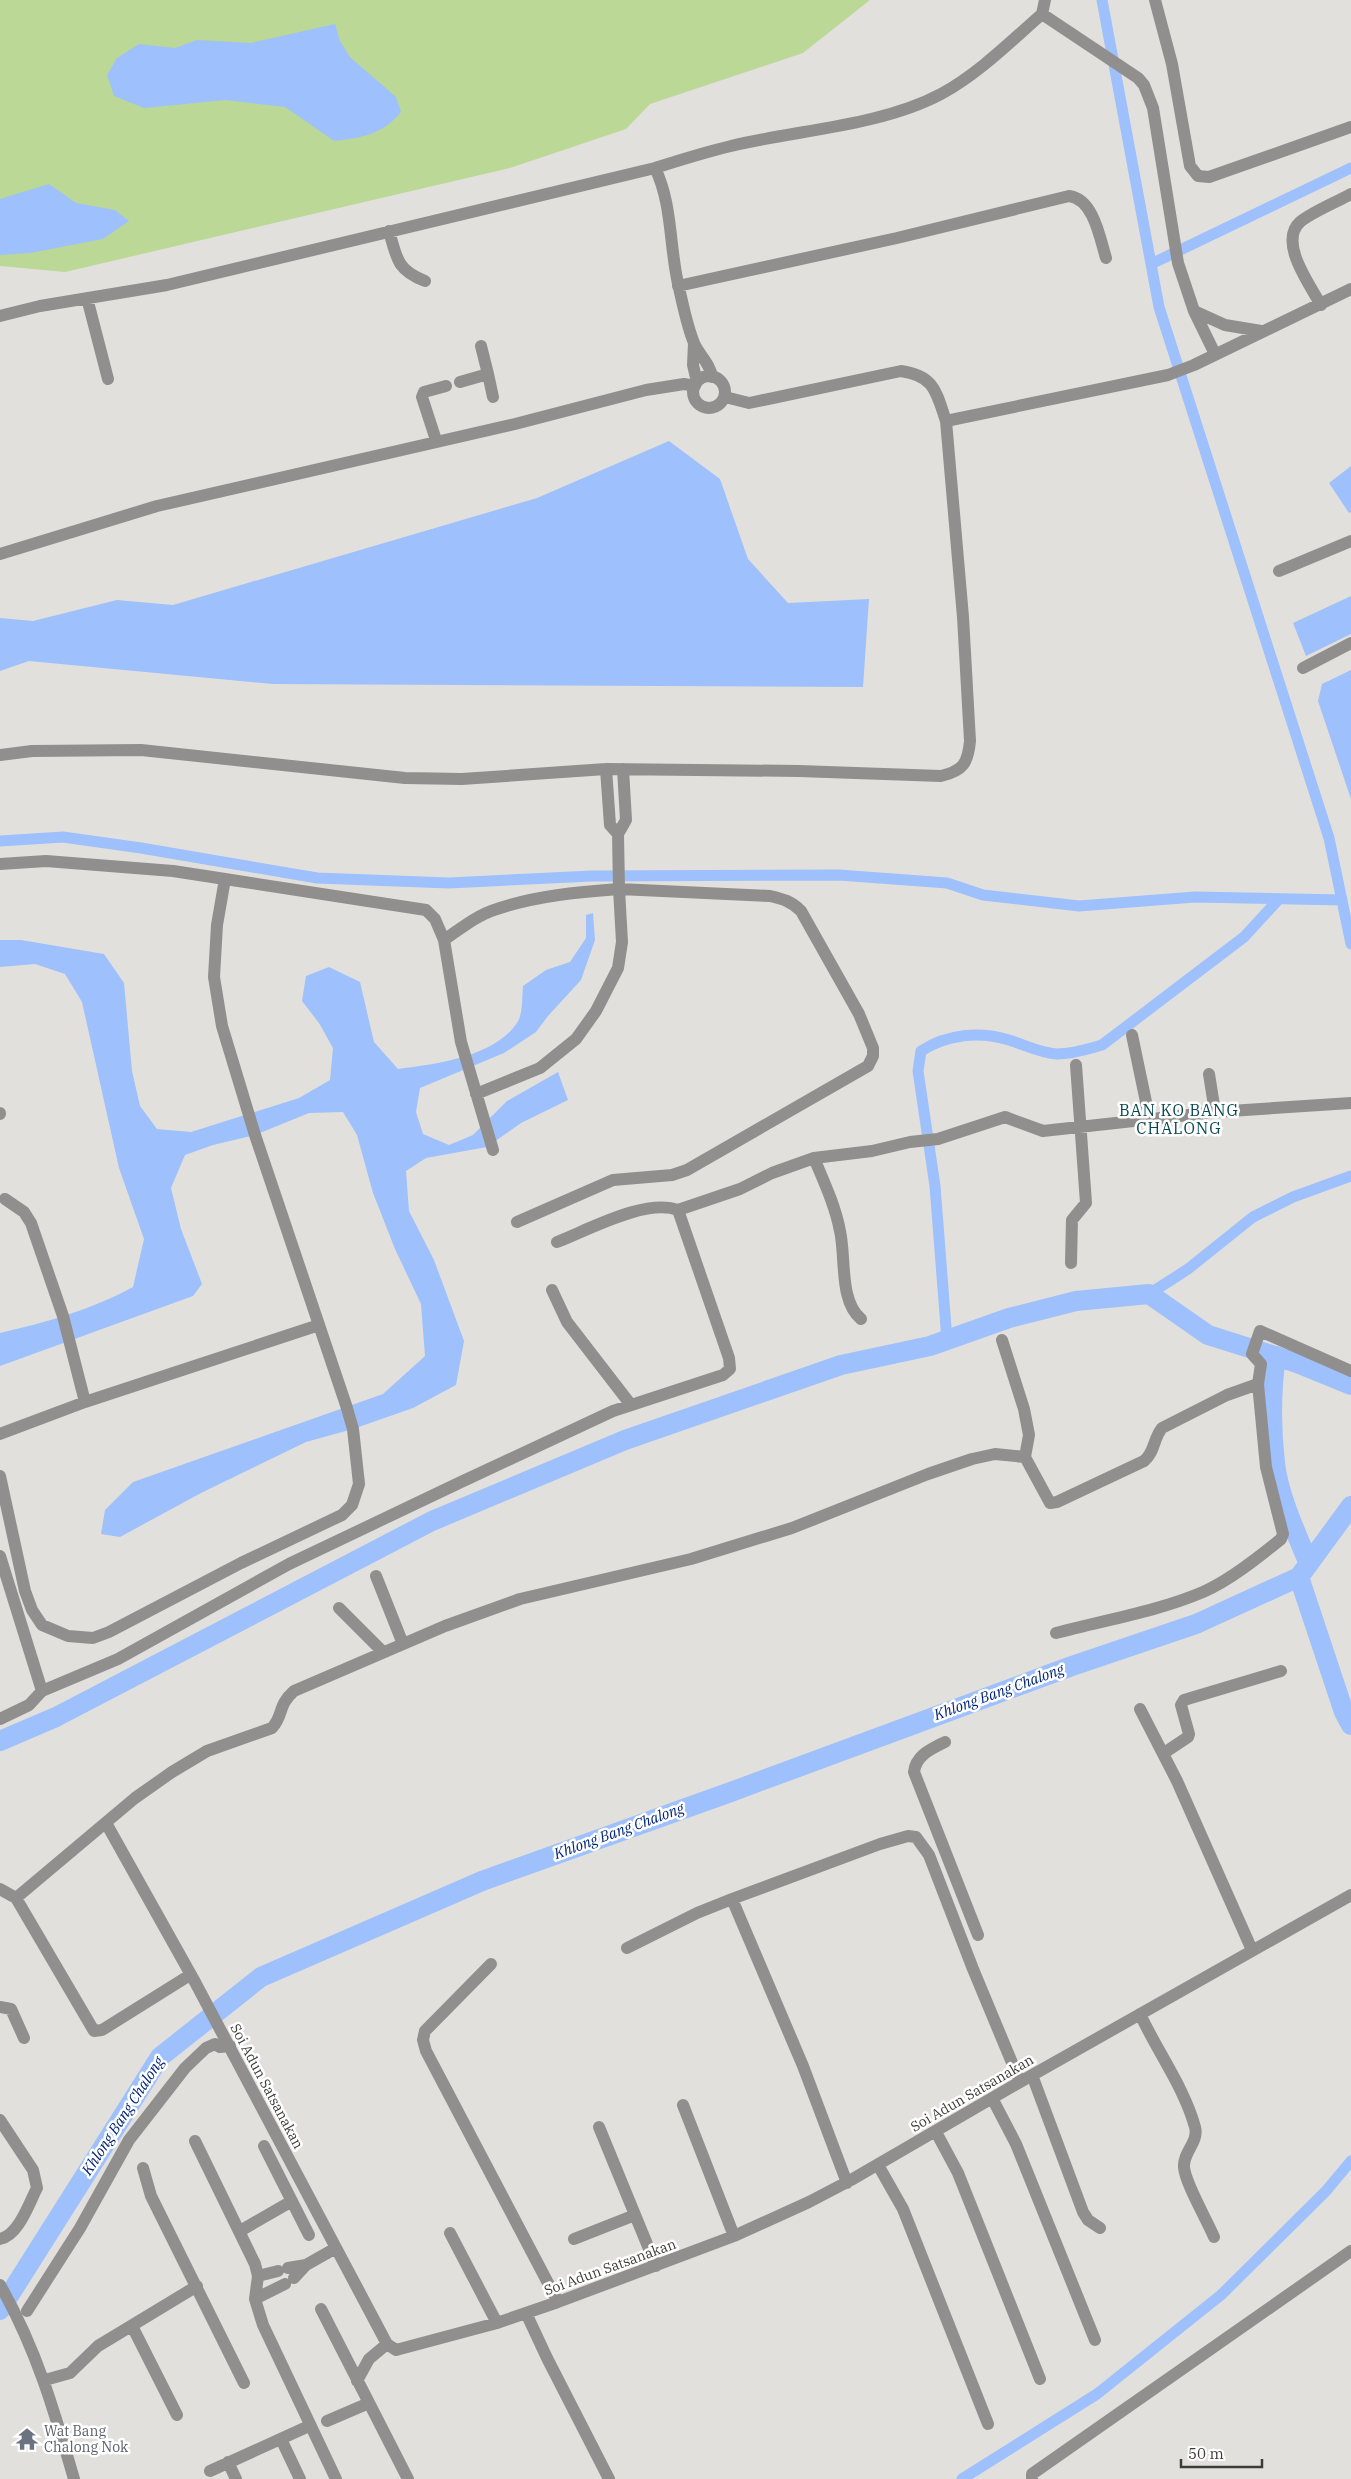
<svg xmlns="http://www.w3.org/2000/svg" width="1351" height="2479" viewBox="0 0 1351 2479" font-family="'IBM Plex Serif',serif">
<rect width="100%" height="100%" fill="#e2e0dc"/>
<path fill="#bbd896" d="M0 0H870L803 53 650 104 626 129 510 168 65 272 0 266Z"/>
<path fill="#9ec0fc" d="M335 24 340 41 350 57 396 97 401 112C383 134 362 138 334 141L285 107 225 100 144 108 114 96 107 75 117 58 139 44 175 48 197 40 251 43Z
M49 184 76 203 115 210 129 221 103 239 30 253 0 255V199Z
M669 441 720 479 748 559 788 603 869 599 863 687 273 684 29 661 0 671V618L33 621 117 600 173 605 537 498Z
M1351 466V512L1349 513 1329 483Z
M1351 596V634L1306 656 1293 623Z
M1351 670V799L1318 701 1322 684Z
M593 913 595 940 581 980 548 1016 536 1032 504 1053 420 1088 416 1112 423 1134 449 1145 473 1135 507 1101 558 1072 568 1100 521 1123 487 1147 426 1158 406 1171 409 1211 434 1260 464 1341 456 1385 413 1408 353 1429 306 1442 201 1493 120 1537 101 1534 105 1510 133 1482 383 1394 425 1356 421 1304 395 1249 373 1193 357 1135 343 1112 309 1113 255 1135 213 1145 185 1155 171 1188 181 1229 202 1284 193 1296 0 1366V1333C47 1322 91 1310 133 1287L144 1239 119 1168 82 1002 65 974 35 964 0 967V940H21L104 954 124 983 132 1071 140 1106 157 1129 191 1132 299 1098 330 1080 333 1048 319 1023 302 1001 306 976 329 967 360 982 374 1042 398 1069C436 1064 494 1057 517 1023 523 1015 522 996 523 986L546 970 570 962 586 938V915Z"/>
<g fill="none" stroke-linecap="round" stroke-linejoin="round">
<path stroke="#9ec0fc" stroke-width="11" d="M1102 0 1159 307 1329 838 1351 944
M1151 264 1351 168
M0 841 63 837 141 848 317 878 449 883 592 876 839 875 947 883 983 895 1079 906 1195 897 1342 900
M1149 1294 1188 1269 1253 1217 1293 1197 1351 1176
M947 1340 935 1186 918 1071 921 1051C947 1034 980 1031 1009 1040 1025 1045 1041 1053 1057 1054 1073 1054 1088 1049 1102 1045L1244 937 1279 899
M962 2479 1097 2394 1221 2295 1326 2191 1351 2161"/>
<path stroke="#9ec0fc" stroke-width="20" d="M1276 1356C1271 1391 1271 1428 1275 1463 1278 1494 1297 1535 1309 1564
M1299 1577 1344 1712 1351 1725
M0 1741 56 1717 432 1521 625 1440 841 1365 930 1346 1009 1318 1076 1301 1149 1294 1208 1335 1297 1363 1351 1385
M0 2310 160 2057 261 1977 482 1881 728 1793 1072 1666 1196 1624 1299 1577 1351 1506"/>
<path stroke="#908f8d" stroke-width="12" d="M1155 0 1172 64 1190 166 1198 176 1209 177 1351 127
M1042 14 1045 0
M655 168C673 205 669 248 679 288 683 305 687 326 694 343 699 355 710 363 712 377
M389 231C397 259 397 270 425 281
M678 286 897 238 1069 196C1094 199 1100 239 1106 258
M87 298 108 379
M1321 305C1310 285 1278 242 1300 222 1314 211 1335 203 1351 194
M1194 311 1225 325 1261 331
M0 316 40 306 167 285 655 168C680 160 706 152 731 146 797 130 881 126 941 94 978 74 1010 42 1042 14L1138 78 1144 85 1153 108 1178 263 1194 311 1215 354
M694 343 693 365 697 382
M481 346 488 374
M693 392a16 16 0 1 1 32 0a16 16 0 1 1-32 0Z
M460 382 488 374 493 397
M946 421 1168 375 1194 365 1351 289
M436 440 422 397 424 392 446 386
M0 554 157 506 515 424 646 390 684 384 695 386
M1279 571 1351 541
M1303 668 1351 643
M0 755 32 751 141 750 405 778 462 779 606 769 799 771 941 776C963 771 968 763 970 741L963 617 946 421C936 392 935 376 901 371L749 403 725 397
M606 769 610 825 618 834
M0 864 46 861 173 871 225 879
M444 940C460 929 477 915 497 909 535 896 578 892 619 889L618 834 626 820 623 769
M1132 1035 1150 1121
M1209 1074 1215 1112
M476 1094 540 1068 576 1039 596 1011 618 968 622 942 619 889 770 896C783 899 791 901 801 911L859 1014 873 1048V1056L868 1066 687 1170 672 1175 613 1180 517 1222
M0 1113V1114
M814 1158C824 1182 835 1205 840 1231 846 1257 839 1301 861 1319
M5 1199 24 1212 31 1223 63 1316 85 1402
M557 1242C588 1230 646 1198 678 1210L740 1189 772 1173 814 1158 872 1151 910 1142 938 1139 1005 1117 1043 1131 1215 1112 1351 1103
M1071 1263 1072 1220 1086 1203 1076 1065
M552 1290 567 1322 631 1405
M1002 1340 1024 1409 1029 1435 1025 1457
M0 1434 85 1402 319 1325
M0 1476 25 1591 32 1610 42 1625 68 1636 93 1638 109 1632 241 1563 342 1515 352 1505 359 1484 353 1429 346 1405 255 1135 222 1026 214 977 217 925 225 879 426 910 435 919 444 940 461 1042 493 1150
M0 1556 42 1691
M376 1576 403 1644
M339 1608 383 1652
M1056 1633C1104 1620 1156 1612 1203 1592 1229 1581 1259 1557 1281 1539L1283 1534 1266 1467 1258 1384
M1140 1709 1177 1781 1252 1950
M0 1719 29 1705 42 1691 118 1659 289 1564 461 1482 613 1411 723 1375 730 1369 729 1358 678 1210
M945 1742C931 1749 916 1755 914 1772L978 1935
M1164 1753 1188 1737 1189 1734 1181 1705 1184 1700 1281 1671
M106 1823 195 1982 387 2344 396 2350 497 2323 558 2302 734 2236 809 2202 851 2180 1020 2082 1351 1895
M0 1889 16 1898 94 2031 102 2030 190 1975
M16 1898 135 1798 172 1772 207 1751 272 1728C284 1715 277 1706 294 1691L445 1626 520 1599 691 1559 792 1528 928 1474 972 1459 995 1454 1025 1457 1050 1503 1057 1502 1144 1461C1155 1452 1153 1439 1162 1428L1227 1395 1258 1384 1261 1364 1252 1354 1260 1331 1351 1371
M732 1899 803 2066 847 2183
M627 1948 697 1913 732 1899 880 1844 908 1836 916 1837 929 1855 973 1969 1020 2082
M491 1964 425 2031 423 2040 426 2051 558 2302
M0 2007 11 2009 24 2038
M1140 2014C1157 2051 1184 2087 1195 2127 1199 2142 1183 2152 1184 2167 1185 2183 1207 2220 1214 2237
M1032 2075 1083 2212 1088 2220 1100 2228
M992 2098 1016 2144 1095 2340
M683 2105 734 2236
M0 2120 33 2170 37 2188C29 2203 19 2235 0 2239
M599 2127 656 2266
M936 2132 958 2173 1040 2379
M195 2141 255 2264 258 2276 255 2299 263 2325 336 2479
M264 2146 309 2235
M878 2165 903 2209 988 2424
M143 2168 151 2196 244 2383
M240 2231 292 2201
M450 2233 497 2323
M574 2239 635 2215
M306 2265 336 2248
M288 2268 306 2265 294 2278
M258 2276 278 2271
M0 2285C36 2348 54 2410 74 2479
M255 2299 285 2284
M321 2309 408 2479
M27 2311 80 2228 129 2140 185 2068 206 2048 215 2044 220 2047 230 2046
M526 2313 547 2358 609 2479
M132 2326 177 2415
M45 2380 70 2373 98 2346 197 2286
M357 2381 369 2359 387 2344
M327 2421 369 2403
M281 2439 300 2479
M228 2462 236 2479
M210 2471 309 2426
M1032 2479V2474L1351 2251"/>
</g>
<defs>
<symbol id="temple-bare" viewBox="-9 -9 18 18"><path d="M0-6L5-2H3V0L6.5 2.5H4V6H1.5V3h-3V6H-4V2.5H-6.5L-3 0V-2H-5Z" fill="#6b7280" stroke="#fff" stroke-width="2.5" paint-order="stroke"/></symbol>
</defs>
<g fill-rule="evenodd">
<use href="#temple-bare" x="11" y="2423" width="32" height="32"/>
</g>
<g text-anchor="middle" stroke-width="5" stroke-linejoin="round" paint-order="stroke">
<g font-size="14" fill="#3c3c3a" stroke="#fff">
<text transform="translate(267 2086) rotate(62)" y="5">Soi Adun Satsanakan</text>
<text transform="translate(972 2093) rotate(-30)" y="5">Soi Adun Satsanakan</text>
<text transform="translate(610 2267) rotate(-20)" y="5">Soi Adun Satsanakan</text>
</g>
<g font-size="14" fill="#5b616d" stroke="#fff" text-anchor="start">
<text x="44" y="2436">Wat Bang<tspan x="44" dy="16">Chalong Nok</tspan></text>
</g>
<g font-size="15" font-style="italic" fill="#002577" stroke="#fff">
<text transform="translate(999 1692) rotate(-20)" y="5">Khlong Bang Chalong</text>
<text transform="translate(619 1831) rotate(-20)" y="5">Khlong Bang Chalong</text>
<text transform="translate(123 2116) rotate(-57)" y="5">Khlong Bang Chalong</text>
</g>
<g font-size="16" letter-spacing="1" fill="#094851" stroke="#fff">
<text x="1179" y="1116">BAN KO BANG<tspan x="1179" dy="18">CHALONG</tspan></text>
</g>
</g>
<path d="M1181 2459v8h81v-8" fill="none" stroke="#3c3c3a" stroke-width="2.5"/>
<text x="1188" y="2459" font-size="15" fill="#3c3c3a" stroke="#ffffff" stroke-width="4" paint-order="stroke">50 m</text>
</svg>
